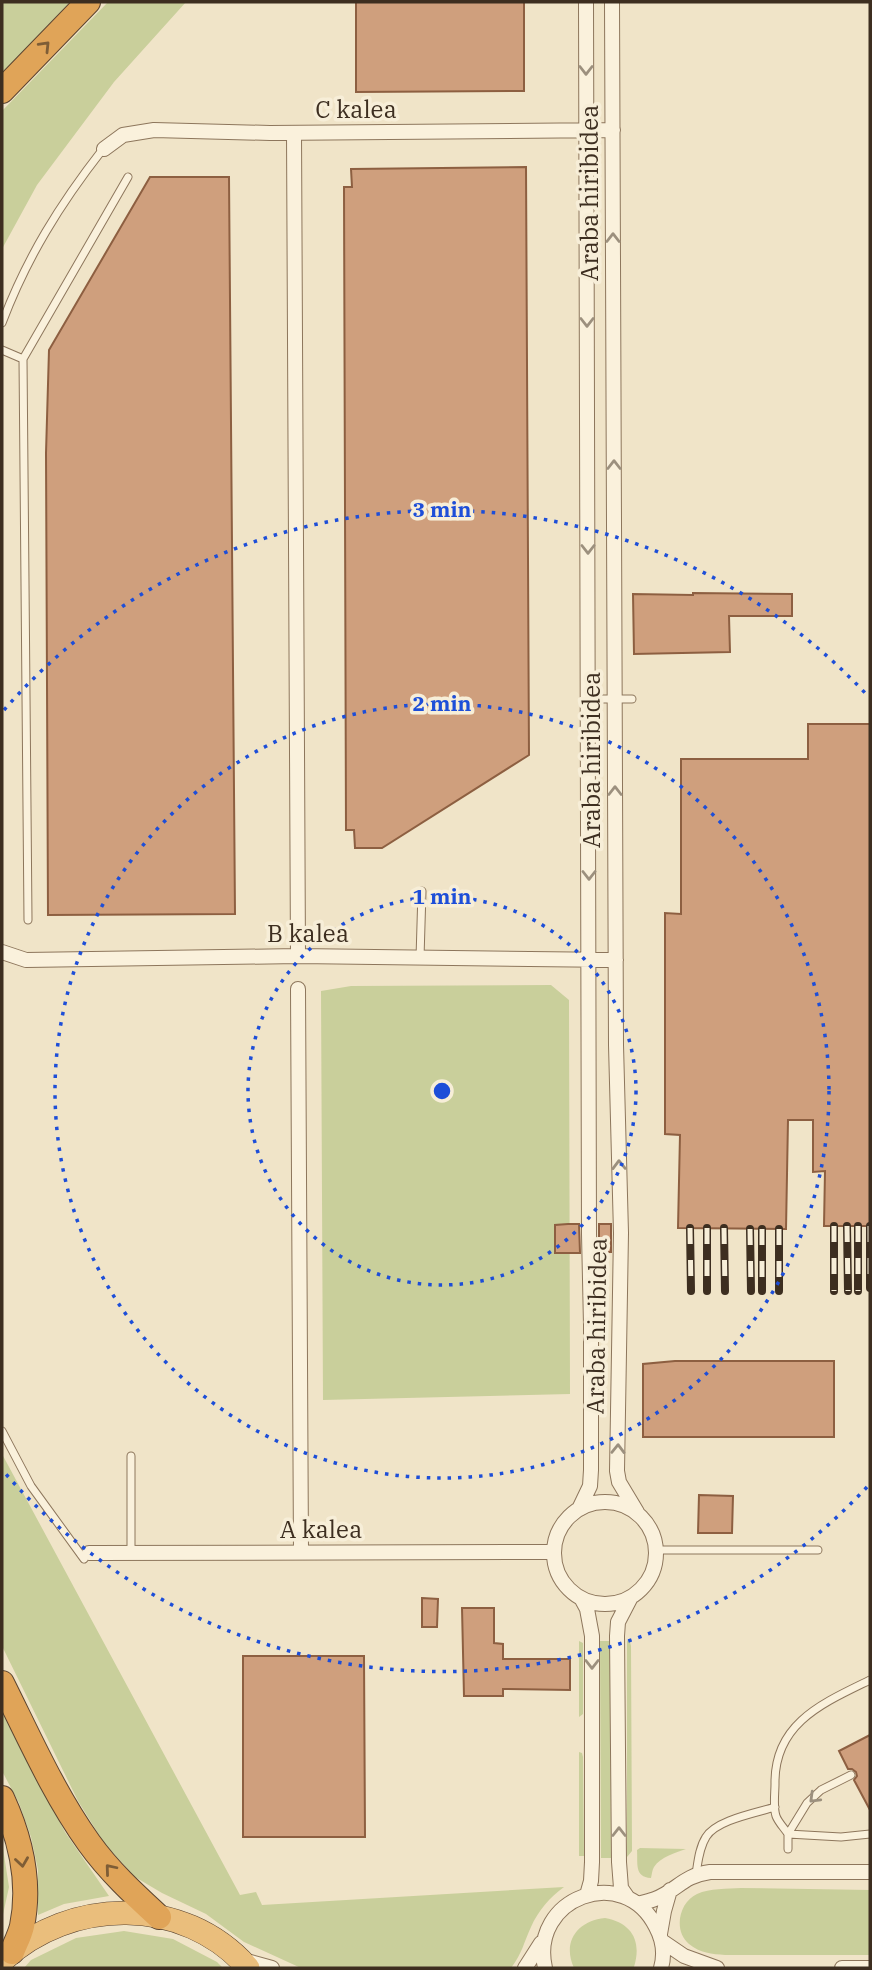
<svg xmlns="http://www.w3.org/2000/svg" width="872" height="1970" viewBox="0 0 872 1970" font-family="'IBM Plex Serif',serif">
<rect width="100%" height="100%" fill="#f0e4c8"/>
<path fill="#c9cf9b" d="M2 2H70L2 74Z
M108 2H186L114 82 37 185 2 249V111Z
M551 985 569 1000 570 1394 323 1400 321 991 351 986Z
M2 1454 240 1895 256 1892 262 1905 564 1887C550 1897 538 1911 531 1927 524 1942 522 1954 511 1968H301L244 1942 206 1914 162 1893 135 1877 104 1843 78 1801 2 1646Z
M627 1640 630 1642 631 1646 632 1851 627 1857Z
M579 1641 583 1643V1714L579 1717Z
M600 1641H610L611 1858H601Z
M2 1709 65 1832 109 1896 64 1904 38 1915V1870L31 1837 19 1803 2 1771Z
M579 1752 582 1753 583 1757 584 1856H579Z
M2 1842 9 1887 2 1919Z
M640 1848 686 1849C677 1852 660 1857 654 1867 652 1870 652 1874 651 1878 634 1877 638 1863 637 1850Z
M741 1888 870 1890V1955H725C712 1954 700 1953 689 1944 673 1931 679 1902 697 1894 710 1888 727 1889 741 1888Z
M605 1918C632 1923 642 1941 634 1967L574 1968C562 1942 577 1921 605 1918Z
M124 1931 173 1939 217 1962 223 1968H24L31 1960 76 1938Z"/>
<path fill="#cf9f7d" stroke="#8d5f41" stroke-width="2" d="M356 2H524V91L356 92Z
M526 167 529 755 382 848H355L354 830H346L344 187H352L351 169Z
M150 177H229L235 914 48 915 46 453 49 350Z
M693 593 792 594V616H729L730 652 634 654 633 594 693 595Z
M808 724H870V1226H824L825 1171 813 1172V1120H788L786 1229 678 1228 680 1135 665 1134V913L681 914V759H808Z
M568 1224H579L580 1253H555V1225Z
M599 1224H611V1252H599Z
M675 1361H834V1437H643V1364Z
M699 1495 733 1496 732 1533H698Z
M422 1598 438 1599 437 1627H422Z
M462 1608H494V1643L503 1644V1659H570V1690L503 1689V1696H464Z
M243 1656H364L365 1837H243Z
M870 1735V1810L854 1780 857 1776 856 1772 852 1769H848L839 1751Z"/>
<g fill="none" stroke-linecap="round" stroke-linejoin="round">
<defs>
<path id="service" d="M2 323C27 257 60 204 103 149
M2 350 23 359
M589 699H632
M28 920 23 359 128 177
M420 958 422 891
M2 1431 31 1486 84 1559
M656 1550H818
M131 1553V1456
M788 1834C785 1829 778 1822 776 1816 773 1807 775 1793 775 1784 774 1723 823 1703 870 1680
M788 1834 841 1837 870 1834
M788 1849V1834L807 1803 821 1790 851 1775
M696 1874C698 1862 699 1848 706 1837 716 1820 756 1813 775 1807"/>
<path id="minor" d="M612 2 616 1045 621 1233 617 1471 619 1482 637 1512
M294 133 298 956
M104 149 123 135 154 130 270 133 613 130
M2 952 26 960 298 956 616 960
M298 989 301 1552
M554 1553a51 51 0 1 1 102 0a51 51 0 1 1-102 0Z
M579 1509 590 1486 591 1470V1325L589 1234 586 2
M89 1553 554 1552
M581 1598 587 1609 592 1636V1862L591 1881 587 1895
M628 1898 621 1888 619 1862 617 1636 618 1622 631 1597
M638 1904C644 1902 650 1901 655 1899 678 1890 682 1876 710 1872H870
M660 1934 664 1911 670 1890
M662 1941 684 1956 717 1968
M243 1960 272 1968
M525 1968 541 1943
M545 1968C529 1898 624 1862 656 1927 663 1940 665 1954 661 1968
M842 1968H870"/>
<path id="trunk" d="M2 1961C70 1897 184 1895 248 1968"/>
<path id="motorway" d="M2 91 88 2
M2 1683C29 1737 54 1794 89 1843 109 1871 134 1894 159 1917
M2 1798C20 1837 31 1882 22 1926 20 1935 15 1944 12 1952"/>
</defs>
<use href="#service" stroke="#8d765c" stroke-width="9"/>
<use href="#minor" stroke="#8d765c" stroke-width="16"/>
<use href="#trunk" stroke="#5b4430" stroke-width="24"/>
<use href="#motorway" stroke="#5b4430" stroke-width="26"/>
<use href="#service" stroke="#faf1dc" stroke-width="7"/>
<use href="#minor" stroke="#faf1dc" stroke-width="14"/>
<use href="#trunk" stroke="#eabe7c" stroke-width="23"/>
<use href="#motorway" stroke="#e0a458" stroke-width="24"/>
<defs>
<path id="rail" d="M834 1226V1291
M847 1226 848 1291
M858 1226V1291
M870 1226V1288
M690 1228 691 1291
M707 1228V1291
M724 1228 725 1291
M750 1229 751 1291
M762 1229V1291
M779 1229V1291"/>
</defs>
<use href="#rail" stroke="#3d2e20" stroke-width="8"/>
<use href="#rail" stroke="#f7eed8" stroke-width="5" stroke-dasharray="16" stroke-linecap="butt"/>
</g>
<defs><path id="oneway-chevron" d="M-2-3.5L2.5 0L-2 3.5" fill="none" stroke-width="1.6" stroke-linecap="round" stroke-linejoin="round" transform="scale(1.75)"/></defs>
<g stroke="#7e5d36">
<use href="#oneway-chevron" transform="translate(45 46) rotate(-46)"/>
<use href="#oneway-chevron" transform="translate(22 1862) rotate(82)"/>
<use href="#oneway-chevron" transform="translate(110 1869) rotate(-130)"/>
</g>
<g stroke="#9c907e">
<use href="#oneway-chevron" transform="translate(586 70) rotate(90)"/>
<use href="#oneway-chevron" transform="translate(613 238) rotate(-90)"/>
<use href="#oneway-chevron" transform="translate(587 322) rotate(90)"/>
<use href="#oneway-chevron" transform="translate(614 465) rotate(-90)"/>
<use href="#oneway-chevron" transform="translate(588 549) rotate(90)"/>
<use href="#oneway-chevron" transform="translate(615 791) rotate(-90)"/>
<use href="#oneway-chevron" transform="translate(589 875) rotate(90)"/>
<use href="#oneway-chevron" transform="translate(619 1165) rotate(-91)"/>
<use href="#oneway-chevron" transform="translate(618 1449) rotate(-89)"/>
<use href="#oneway-chevron" transform="translate(592 1664) rotate(90)"/>
<use href="#oneway-chevron" transform="translate(814 1798) rotate(136)"/>
<use href="#oneway-chevron" transform="translate(619 1832) rotate(-90)"/>
</g>
<g fill="none" stroke="#1d4ed8" stroke-width="3.5" stroke-dasharray="3.5 7">
<circle cx="442" cy="1091" r="194"/>
<circle cx="442" cy="1091" r="387"/>
<path d="M867 1487A581 581 0 0 1 4 1472M4 710A581 581 0 0 1 867 695"/>
</g>
<g text-anchor="middle" stroke-width="7" stroke-linejoin="round" paint-order="stroke">
<g font-size="24" fill="#3d2e20" stroke="#f7eed8">
<text x="356" y="118">C kalea</text>
<text transform="translate(590 193) rotate(-90)" y="8">Araba hiribidea</text>
<text transform="translate(592 760) rotate(-90)" y="8">Araba hiribidea</text>
<text x="308" y="942">B kalea</text>
<text transform="translate(597 1326) rotate(-89)" y="8">Araba hiribidea</text>
<text x="321" y="1538">A kalea</text>
</g>
</g>
<circle cx="442" cy="1091" r="10" fill="#1d4ed8" stroke="#f7eed8" stroke-width="3.5"/>
<g font-size="21" text-anchor="middle" font-weight="bold" fill="#1d4ed8" stroke="#f7eed8" stroke-width="7" stroke-linejoin="round" paint-order="stroke">
<text x="442" y="517">3 min</text>
<text x="442" y="711">2 min</text>
<text x="442" y="904">1 min</text>
</g>
<rect width="872" height="1970" fill="none" stroke="#3d2e20" stroke-width="7"/>
</svg>
